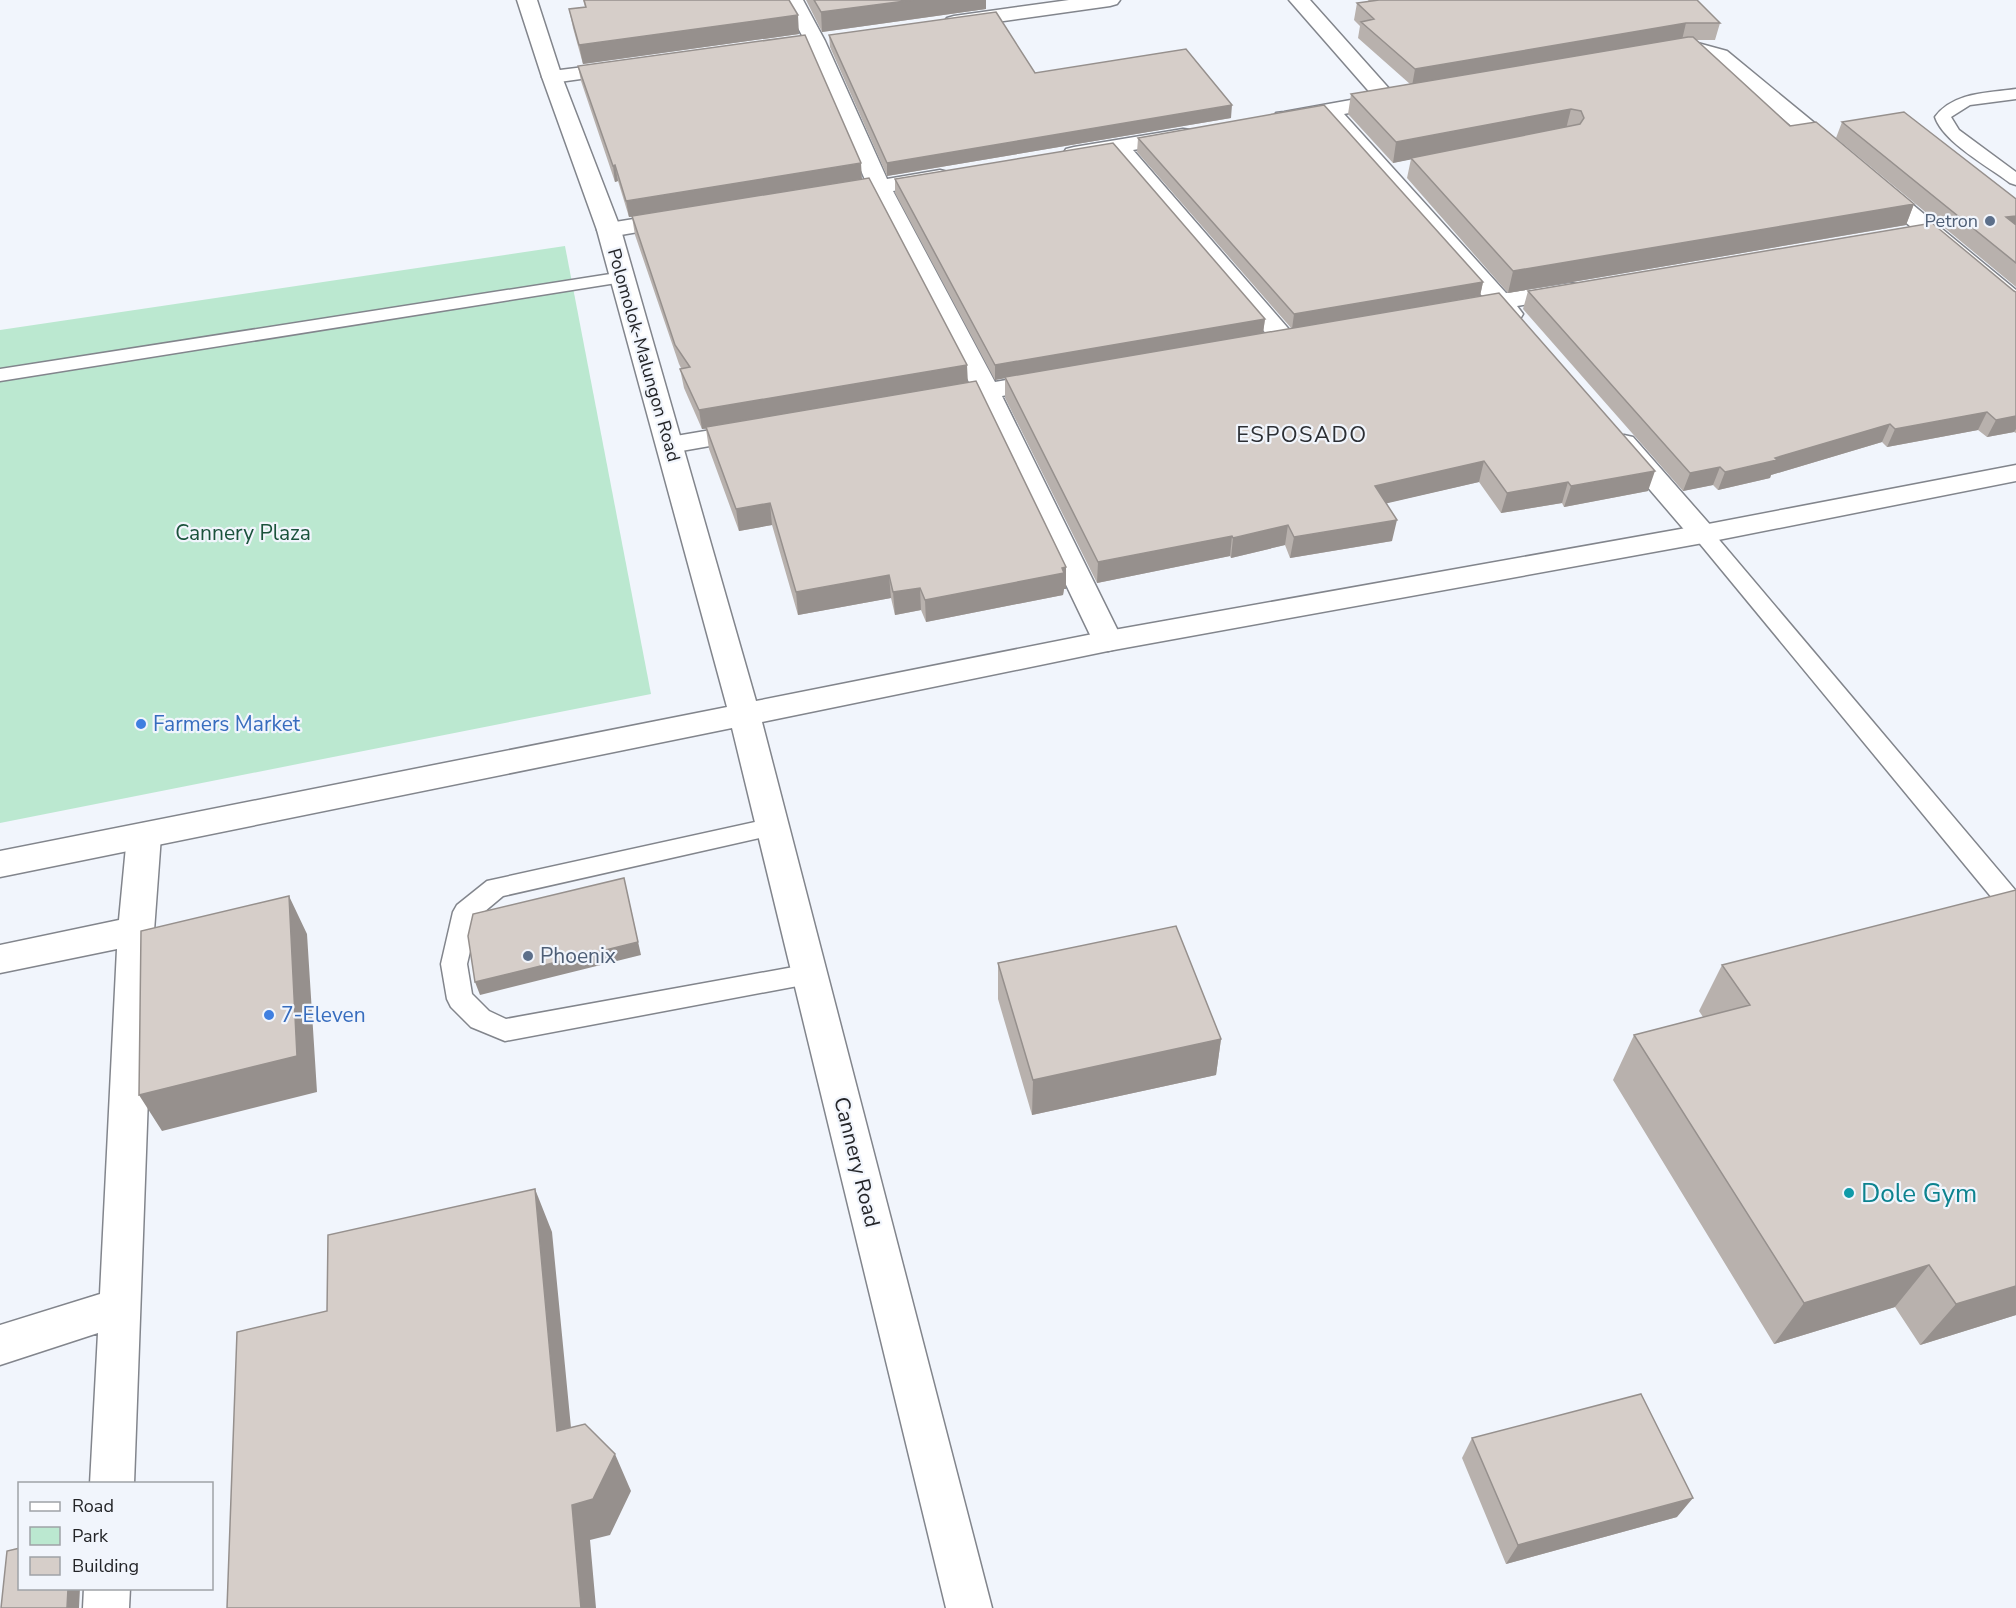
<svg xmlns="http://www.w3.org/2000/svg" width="2016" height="1608" viewBox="0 0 2016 1608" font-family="'Nunito Sans',sans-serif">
<rect width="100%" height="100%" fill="#f1f5fc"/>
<path fill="#bbe8d0" d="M565 246 651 694 0 823V330Z"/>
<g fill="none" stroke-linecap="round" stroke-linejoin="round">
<defs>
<path id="lane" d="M2016 89V99L1970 105 1951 117 1959 130 2016 172V185L2010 183C1989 167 1943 142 1935 117 1953 92 1988 93 2016 89Z
M623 272 629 273 632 277 629 281 0 381V369Z
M1703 527 1710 529 2016 891V911L2011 913 2002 910 1696 539 1693 534 1696 529Z
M773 818 782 821 785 827 782 833 503 896 478 917 467 964 472 994 489 1011 506 1019 810 964 819 968 823 975 819 982 505 1041 471 1027 451 1007 447 999 441 964 453 912 457 905 487 881Z"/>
<path id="street" d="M783 0H803L825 41 887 179 940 170 948 172 951 177 948 182 893 191 995 382 1051 372 1060 375 1064 380 1060 385 1002 396 1123 641 1119 648 1108 651 1097 648 1093 641 978 401 939 408 930 406 926 400 930 394 971 386 872 195 828 202 820 200 817 195 820 190 866 182 805 41Z
M1069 0H1120L1117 4 1110 6 954 28 947 26 944 22 947 18 954 16Z
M1289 0H1310L1393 93 1400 95 1403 99 1400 103 1344 114 1506 293 1571 283 1580 285 1583 290 1580 295 1517 306 1523 314 1520 319C1507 322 1503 319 1494 310L1462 315 1453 313 1450 308 1453 303 1483 297 1324 117 1284 124 1276 123 1273 118 1276 113 1284 112 1373 96Z
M1694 42 1727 51 1845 148 1848 153 1845 158 1837 160 1829 158 1713 59 1694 54 1662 57 1655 55 1652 51 1655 47Z
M624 62 631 64 634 68 631 72 552 83 545 81 542 77 545 73 552 71Z
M1183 129 1191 130 1194 135 1191 140 1133 150 1293 334 1297 339 1293 344 1284 347 1275 344 1112 154 1074 161 1066 159 1063 154 1066 149 1074 147Z
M1876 179 1884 181 2016 290V309L2007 307 1868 191 1865 186 1868 181Z
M677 212 685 214 689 219 685 224 609 237 601 235 597 230 601 225 609 223Z
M752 423 761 425 765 431 761 437 670 453 660 451 657 445 660 439 670 437Z
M1624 435 1633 437 1713 528 1717 534 1713 540 1703 543 1693 540 1615 449 1611 443 1615 437Z
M144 823 156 827 161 836 154 931 134 1484H90L98 1333 0 1365V1325L100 1294 117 949 0 973V945L119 920 127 836 132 827Z
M84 1588H130L129 1608H83Z"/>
<path id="secondary" d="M517 0H537L562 77 621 230 756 701 1108 631 1703 525 2016 465V481L1703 543 1108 651 762 722 992 1608H946L732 728 0 877V851L727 707 597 230 542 77Z"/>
</defs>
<use href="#lane" stroke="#82858c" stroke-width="3"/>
<use href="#street" stroke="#82858c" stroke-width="3"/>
<use href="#secondary" stroke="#82858c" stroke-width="3"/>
<use href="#lane" fill="#fff" fill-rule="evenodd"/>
<use href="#street" fill="#fff" fill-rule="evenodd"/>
<use href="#secondary" fill="#fff" fill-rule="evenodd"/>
</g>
<path fill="#b8b1ad" d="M583 0H789L799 34 583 64 573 28 569 9 585 7Z
M806 0H986V9L822 32Z
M1368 0H1697L1720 23 1715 40H1696L1790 126 1914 204 1906 225 1508 293 1407 178 1411 159 1393 163 1348 114 1351 94 1410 84 1358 38 1360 26 1354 20 1357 3 1369 2Z
M829 35 1035 73 1231 118 887 176 830 47Z
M578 66 862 179 968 382 1066 567V589H1064L1063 595 926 622 921 610 895 615 891 598 798 615 772 525 739 531 709 449 706 429H702L684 388 680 369 681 368 679 364 635 235 632 217H629L618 181 615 182 581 81Z
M1842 122 2016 199V287L1836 138Z
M1138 138 1483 282 1480 296 1292 329 1137 152Z
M895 179 1265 319 1263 333 1648 491 1564 507 1562 503 1501 513 1479 482 1386 503 1392 541 1290 558 1285 545 1231 558 1230 556 1097 583 1005 398V378L995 380 895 193Z
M1528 291 2016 292V433L2014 432 1987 437 1978 430 1887 447 1882 442 1771 475 1770 478 1718 490 1713 485 1683 491 1523 309Z
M998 963 1221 1039 1216 1075 1032 1115 998 999Z
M1722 965 2016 1315 1920 1345 1895 1307 1774 1344 1613 1080 1634 1035 1703 1017 1699 1011Z
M1472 1438 1677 1517 1506 1564 1462 1458Z"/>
<path fill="#96908d" d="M913 0H986V9L822 32 821 12Z
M798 15 799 34 583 64 579 45Z
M1686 23 1682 40 1412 86 1415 69Z
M1232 105 1231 118 887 176V163Z
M1571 109 1566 129 1393 163 1396 142Z
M861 163 862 179 629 217 626 201Z
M615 165 618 181 615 182 613 166Z
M1914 204 1906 225 1508 293 1513 271Z
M2016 216V231L2006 217Z
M1483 282 1480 296 1292 329 1294 314Z
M1265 319 1263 333 995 380V365Z
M967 365 968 384 702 429 699 410Z
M1987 412 1978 430 1887 447 1895 429Z
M2016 416V429L2014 432 1987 437 1996 420Z
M1890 424 1882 442 1771 475 1770 478 1718 490 1725 472Z
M1484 461 1479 482 1371 507 1375 486Z
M1720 467 1713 485 1683 491 1690 473Z
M1655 471 1648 491 1564 507 1571 486Z
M1568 482 1562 503 1501 513 1507 493Z
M770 503 772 525 739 531 736 509Z
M1397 520 1392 541 1290 558 1294 537Z
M1288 525 1285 545 1231 558 1233 538Z
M1232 536 1230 556 1097 583 1098 562Z
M1066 567V589H1064L1063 595 926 622 925 600Z
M889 575 891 598 798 615 796 592Z
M920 588 921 610 895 615 893 592Z
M627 892 641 955 480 995 475 982Z
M289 896 307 934 317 1092 162 1131 139 1095Z
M1221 1039 1216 1075 1032 1115 1033 1080Z
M535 1189 552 1232 575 1469 557 1431Z
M1929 1265 1895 1307 1774 1344 1804 1303Z
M2016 1286V1315L1920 1345 1956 1304Z
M615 1454 631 1491 610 1535 590 1540 596 1608H581L572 1505Z
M1693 1498 1677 1517 1506 1564 1518 1545Z
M68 1588H80L79 1608H67Z"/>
<path fill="#d6cec9" stroke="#96908d" stroke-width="1.5" d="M584 0H789L798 15 579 45 569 9 586 7Z
M814 0H913L821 12Z
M1379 0H1697L1720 23H1686L1415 69 1361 22 1374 19 1357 3Z
M996 12 1035 73 1186 49 1232 105 887 163 829 35Z
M805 35 861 163 626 201 615 165 613 166 578 66Z
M1688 37H1693L1790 126 1816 122 1914 204 1513 271 1411 158 1580 124 1584 118 1581 111 1571 109 1396 142 1351 94Z
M1324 105 1483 282 1294 314 1138 138Z
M1904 112 2016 199V216L2006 217 2016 225V263L1842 122Z
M1113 143 1265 319 995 365 895 179Z
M869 178 967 365 699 410 680 369 690 367 675 345 632 216Z
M1932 223 2014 291 2016 292V416L1996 420 1987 412 1895 429 1890 424 1775 458 1777 460 1725 472 1720 467 1690 473 1528 291Z
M1499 293 1655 471 1571 486 1568 482 1507 493 1484 461 1375 486 1397 520 1294 537 1288 525 1233 538 1232 536 1098 562 1005 377Z
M976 381 1066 567 1062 568 1064 573 925 600 920 588 893 592 889 575 796 592 770 503 736 509 706 427Z
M624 878 638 942 475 982 468 936 473 914Z
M2016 890V1286L1956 1304 1929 1265 1804 1303 1634 1035 1750 1005 1722 965Z
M289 896 297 1056 139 1095 141 931Z
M1176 926 1221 1039 1033 1080 998 963Z
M535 1189 557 1431 585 1424 615 1454 593 1499 572 1505 581 1608H227L237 1332 327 1311 328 1235Z
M1641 1394 1693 1498 1518 1545 1472 1438Z
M20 1548V1588H68L67 1608H1L7 1551Z"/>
<g fill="#5c6f8a" stroke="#f1f5fc" stroke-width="2">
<circle cx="1990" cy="221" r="6"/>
<circle cx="528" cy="956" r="6"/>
</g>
<g fill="#3f7fe0" stroke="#f1f5fc" stroke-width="2">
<circle cx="141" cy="724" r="6"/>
<circle cx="269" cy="1015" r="6"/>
</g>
<circle fill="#0f9aa8" stroke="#f1f5fc" stroke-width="2" cx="1849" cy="1193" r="6"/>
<g text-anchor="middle" stroke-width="4.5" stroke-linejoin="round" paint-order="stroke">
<g font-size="18" fill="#4e5e75" stroke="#f1f5fc" text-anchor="end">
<text x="1978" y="227">Petron</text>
</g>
<g font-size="18" fill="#242528" stroke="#f1f5fc">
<text transform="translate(644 355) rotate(74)" y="6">Polomolok-Malungon Road</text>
</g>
<g font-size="21" fill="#1a523b" stroke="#f1f5fc">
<text x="243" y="540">Cannery Plaza</text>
</g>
<g font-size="21" fill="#366cbe" stroke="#f1f5fc" text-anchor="start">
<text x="153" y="731">Farmers Market</text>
<text x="281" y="1022">7-Eleven</text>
</g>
<g font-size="21" fill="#4e5e75" stroke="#f1f5fc" text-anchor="start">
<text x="540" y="963">Phoenix</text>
</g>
<g font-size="21" fill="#242528" stroke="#f1f5fc">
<text transform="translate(857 1162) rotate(76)" y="7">Cannery Road</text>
</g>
<g font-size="22" letter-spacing="1.5" fill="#2c2f34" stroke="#f1f5fc">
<text x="1302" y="442">ESPOSADO</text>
</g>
<g font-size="26" fill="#0d838f" stroke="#f1f5fc" text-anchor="start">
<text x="1861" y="1202">Dole Gym</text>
</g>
</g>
<rect x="18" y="1482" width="195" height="108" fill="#f1f5fc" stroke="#9fa2a7" stroke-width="1.5"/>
<rect x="30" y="1502" width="30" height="9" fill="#ffffff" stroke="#9fa2a7" stroke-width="1.5"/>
<text x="72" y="1512" font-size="18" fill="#242528">Road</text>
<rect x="30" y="1527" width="30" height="18" fill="#bbe8d0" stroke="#9fa2a7" stroke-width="1.5"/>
<text x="72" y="1542" font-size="18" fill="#242528">Park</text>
<rect x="30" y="1557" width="30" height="18" fill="#d6cec9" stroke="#9fa2a7" stroke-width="1.5"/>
<text x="72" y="1572" font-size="18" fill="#242528">Building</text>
</svg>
